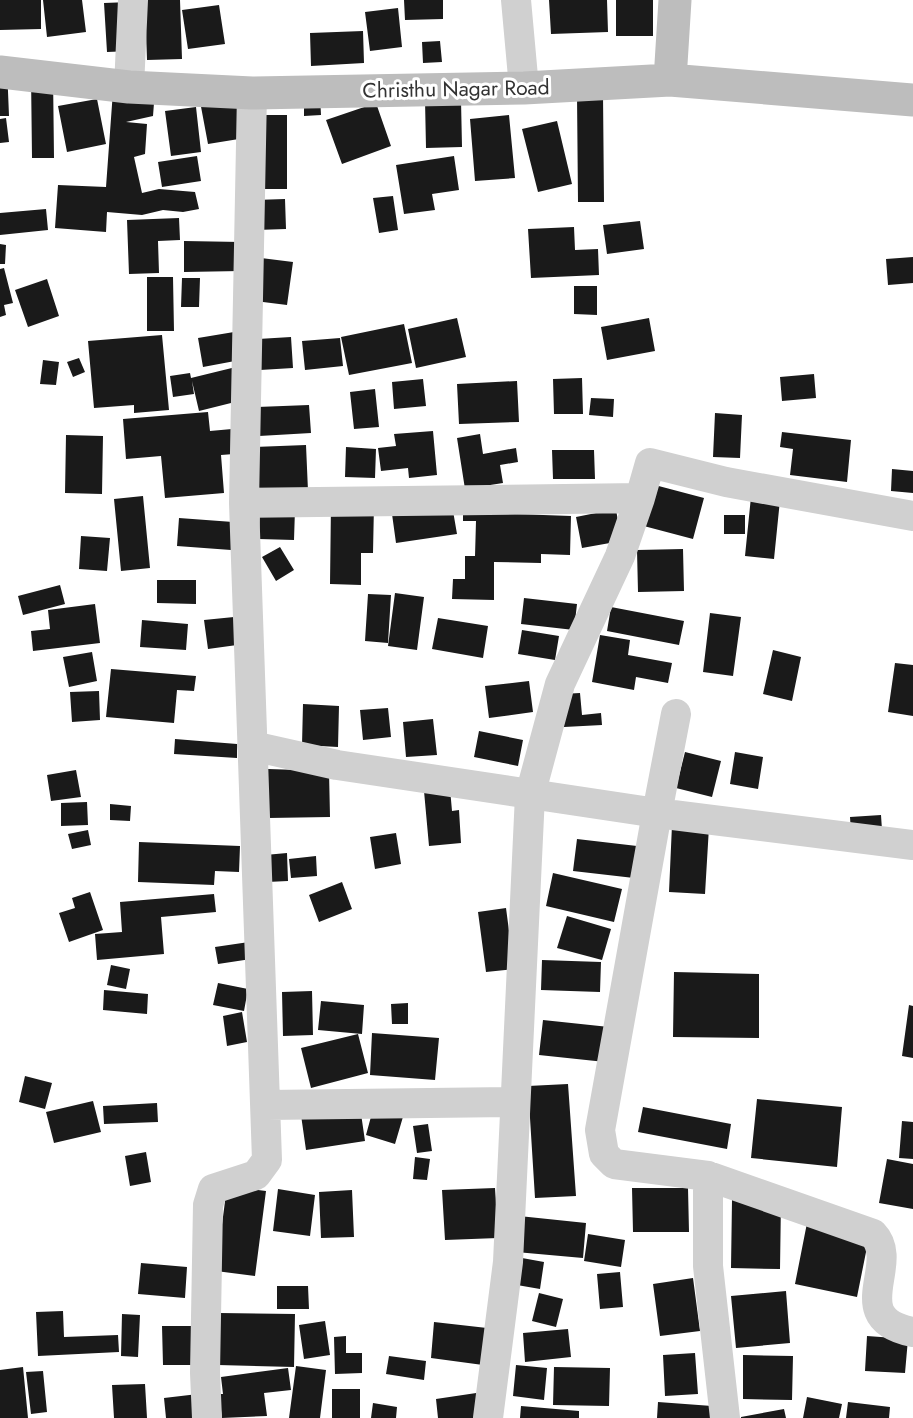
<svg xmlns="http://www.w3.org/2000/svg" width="913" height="1418" viewBox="0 0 913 1418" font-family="Jost,sans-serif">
<rect width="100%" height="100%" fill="#fff"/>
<path fill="#1a1a1a" d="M0 0H41V29L0 30Z
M43 0H82L86 32 47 37Z
M145 0H180L182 59 147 60Z
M404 0H443V19L405 20Z
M549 0H607L608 32 551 34Z
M616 0H653V36H616Z
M130 2 132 51 107 52 104 3Z
M219 5 225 44 188 49 182 10Z
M398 8 402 47 370 51 365 12Z
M363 31 364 63 311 66 310 33Z
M440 41 442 62 423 63 422 42Z
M7 67 9 116H0V68Z
M31 74H53L54 158H32Z
M237 89 245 138 208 144 199 96Z
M155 90 153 116 126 122 147 124 145 154 134 157 142 193 159 189 195 192 199 209 183 212 163 210 142 215 107 212 106 232 55 228 58 185 106 187 113 91Z
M603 94 604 202H578L577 95Z
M320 95 321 115 304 116V96Z
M97 99 106 144 67 152 58 106Z
M425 100H461L462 147 426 148Z
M376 103 391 146 342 164 326 120Z
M196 107 201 152 171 156 165 111Z
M260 115H287V189H259Z
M509 115 515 178 475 181 470 119Z
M6 118 9 142 0 143V119Z
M557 121 572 184 538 192 522 129Z
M197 156 201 181 162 187 158 162Z
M454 156 459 190 432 194 435 210 404 214 396 165Z
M393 196 398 230 379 233 373 198Z
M285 199 286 229 256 230 255 200Z
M46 209 48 230 0 235V213Z
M179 218 180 240 158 241 159 273 129 274 127 220Z
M640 221 644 249 607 254 603 225Z
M574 227 575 250 598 249 599 275 531 278 528 229Z
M184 241 241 242V271L184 272Z
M0 244 6 245 5 264H0Z
M913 257V283L888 285 886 259Z
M261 258 293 262 287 305 255 301Z
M4 268 13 303 4 305 6 315 0 317V269Z
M147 277H173L174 331H147Z
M182 278H200L199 307H181Z
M47 279 59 316 28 327 15 290Z
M574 286H597V315L574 314Z
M457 318 466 357 416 368 408 329Z
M649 318 655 351 607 360 601 327Z
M404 324 412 363 349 375 341 337Z
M246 330 251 358 203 367 198 338Z
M162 335 169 410 134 413V405L94 408 88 341Z
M291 337 293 368 260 370 258 339Z
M340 338 343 366 305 370 302 341Z
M79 358 85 372 73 377 67 362Z
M43 360 59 362 56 385 40 384Z
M240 366 247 399 199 411 192 381 194 394 173 397 170 376 190 373 191 378Z
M814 374 816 398 782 401 780 377Z
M582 378 583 414H554L553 379Z
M423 379 426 406 394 409 392 382Z
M517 381 519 422 459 424 457 384Z
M375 389 379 427 354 429 350 392Z
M591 398 614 399 613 417 589 415Z
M309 405 311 433 259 436 257 407Z
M208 412 210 431 232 429 234 454 221 455 224 493 165 498 161 456 126 459 123 419Z
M715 413 742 415 740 458 713 457Z
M433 431 437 475 409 478 408 468 381 471 378 448 396 446 394 434Z
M782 432 851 440 847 482 790 475 793 449 780 447Z
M480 434 483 454 516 448 518 462 500 465 503 483 465 489 457 438Z
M66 435 103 436 102 494 65 493Z
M306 445 308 491 255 492 253 447Z
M346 447 376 449 375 478 345 477Z
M552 450H594L595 479H553Z
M892 469 913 471V493L891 491Z
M651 484 704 498 693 539 640 525Z
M752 487 781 490 774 559 745 556Z
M143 496 150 568 121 571 114 499Z
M331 503 374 504 373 553H361V585L330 584Z
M452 505 457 534 396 543 392 514Z
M260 507 295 509 294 540 259 539Z
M616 509 621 541 582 548 576 517Z
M463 512 571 516 570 555 541 554V563L494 562V600L452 599 453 579H465V556H475L476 521H463Z
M724 515H745V534H724Z
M179 518 233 522 231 550 177 546Z
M81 536 110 538 107 571 79 569Z
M280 547 294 570 276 581 262 557Z
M683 549 684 591 638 592 637 550Z
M157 580H196V604L157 603Z
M60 585 65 604 23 615 18 596Z
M395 593 424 597 417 650 388 646Z
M368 594 391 595 388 643 365 641Z
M524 598 577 604 574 630 521 624Z
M95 604 100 643 33 651 31 631 50 629 48 610Z
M611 607 684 621 679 645 607 631Z
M710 613 741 617 733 676 703 672Z
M234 617 237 645 208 649 204 620Z
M438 618 488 626 483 658 432 649Z
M142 620 188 624 186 650 140 647Z
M522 630 559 636 555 660 518 654Z
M600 635 630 640 628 655 672 663 668 683 636 677 634 690 592 682Z
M773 650 801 657 792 701 763 694Z
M92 652 97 681 69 687 63 657Z
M895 663 913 665V716L888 712Z
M111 669 196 676 194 691 177 690 174 723 106 717Z
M529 681 533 712 489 718 485 686Z
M99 691 100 720 72 722 70 692Z
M580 693 582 715 601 713 602 725 564 727 562 694Z
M303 704 339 706 338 747 302 745Z
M388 708 391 737 363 740 360 710Z
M433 719 437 755 406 757 403 722Z
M479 731 523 740 518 766 474 757Z
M175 739 237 744V758L174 754Z
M685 752 721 761 712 797 676 788Z
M735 752 763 757 758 789 730 784Z
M268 769 329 771 330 817 268 818Z
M76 770 81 797 51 801 47 775Z
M449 777 452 811 459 810 461 843 429 846 423 780Z
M87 802 88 825 61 826V803Z
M110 804 131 806 130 821 110 820Z
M881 815 882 830 851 832 850 817Z
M672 825 709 827 705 894 669 892Z
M88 830 91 845 72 849 68 834Z
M396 833 401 864 375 869 370 837Z
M577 839 637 846 634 878 573 871Z
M139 842 240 846 239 872 215 871 214 885 138 882Z
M287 853 288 881 267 882 265 855Z
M316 856 317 876 291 878 289 859Z
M553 873 622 889 614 922 546 906Z
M342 882 352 909 319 922 309 895Z
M90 892 103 930 69 942 59 913 75 908 72 898Z
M214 894 216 912 161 917 164 954 97 960 95 934 122 932 120 902Z
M506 908 514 969 486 972 478 912Z
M567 916 611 929 602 960 557 948Z
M249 942 251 959 218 964 215 947Z
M542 960 601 962 600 992 541 990Z
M111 965 130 969 126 989 107 985Z
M674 972 759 974V1038L673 1037Z
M218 983 248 989 244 1011 213 1005Z
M104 990 148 994 147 1014 103 1010Z
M312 991 313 1035 283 1036 282 992Z
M321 1001 364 1005 362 1034 318 1030Z
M408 1003V1024H392L391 1004Z
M909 1005 913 1006V1058L902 1056Z
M242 1012 247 1042 227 1046 223 1016Z
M543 1020 609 1027 605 1062 539 1055Z
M372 1033 439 1038 435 1080 370 1075Z
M358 1034 368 1073 311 1088 301 1048Z
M25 1076 52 1083 45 1109 19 1102Z
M568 1084 576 1196 535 1198 528 1086Z
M757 1099 842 1107 837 1167 751 1158Z
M359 1100 365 1141 306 1150 300 1108Z
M93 1101 101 1132 54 1143 46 1112Z
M375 1102 405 1110 395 1144 366 1135Z
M157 1103 158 1122 104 1124 103 1106Z
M643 1107 731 1124 727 1149 638 1132Z
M902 1121 913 1122V1159L899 1158Z
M428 1124 432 1151 417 1153 413 1126Z
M146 1152 151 1182 130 1186 125 1156Z
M415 1157 430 1159 427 1180 413 1179Z
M887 1159 913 1164V1209L879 1203Z
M227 1186 266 1191 255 1276 216 1271Z
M495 1188 498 1238 445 1240 442 1190Z
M632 1188H688L689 1232H633Z
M278 1189 315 1195 310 1236 273 1231Z
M352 1190 354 1237 321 1238 319 1192Z
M732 1200H781L780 1269 731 1268Z
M519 1216 586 1223 583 1258 516 1252Z
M807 1223 869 1237 857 1297 795 1284Z
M588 1234 625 1240 621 1267 584 1261Z
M522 1258 544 1262 540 1289 517 1285Z
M141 1263 187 1267 185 1298 138 1294Z
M620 1272 623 1307 600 1309 597 1274Z
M693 1278 700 1331 660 1336 653 1284Z
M277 1286H308L309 1309H277Z
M786 1291 790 1343 736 1348 731 1296Z
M539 1293 563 1299 556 1327 532 1321Z
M63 1311 64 1337 118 1335 119 1352 38 1356 36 1312Z
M219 1313 295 1314 294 1367 218 1365Z
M122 1314 140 1315 138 1357 121 1356Z
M325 1321 330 1355 304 1359 299 1325Z
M434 1322 487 1328 483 1365 431 1358Z
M162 1326H194V1365H163Z
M568 1329 571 1357 525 1362 523 1333Z
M346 1336V1353H362V1373L335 1374 334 1337Z
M867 1336 908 1339 905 1373 865 1371Z
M695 1353 698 1394 665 1396 663 1355Z
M743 1355 793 1356 792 1400 743 1399Z
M389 1356 426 1361 424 1380 386 1374Z
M516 1365 547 1368 544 1400 513 1396Z
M296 1366 326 1370 320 1418H289Z
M23 1367 28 1418H0V1370Z
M554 1367 610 1368 609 1406 553 1405Z
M288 1368 291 1390 264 1393 267 1416 222 1418 219 1394H223L221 1377Z
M43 1371 47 1412 31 1414 26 1372Z
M145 1384 147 1418H114L112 1385Z
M332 1389H360V1418H332Z
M483 1392 487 1418H438L436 1399Z
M198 1394 201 1418H166L164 1398Z
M807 1397 842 1404 839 1418H803Z
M658 1402 712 1406 711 1418H657Z
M848 1402 890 1407 889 1418H846Z
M373 1403 397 1407 396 1418H371Z
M521 1406 579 1411V1418H520Z
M784 1409 786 1418H741V1417Z"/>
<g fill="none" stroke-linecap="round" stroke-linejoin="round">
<path stroke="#d0d0d0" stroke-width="30" d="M516 0 524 88
M129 87 133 0
M640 498 650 463 726 482 913 516
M244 503 640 498 620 556 560 684 530 795 508 1262 488 1418
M676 714 657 813 913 845
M252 746 337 765 657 813 600 1130 604 1154 614 1164 708 1176 873 1234C902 1264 843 1318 913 1332
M267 1105 515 1102
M708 1176V1266L725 1418
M207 1418 205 1373 208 1205 213 1189 256 1175 267 1160 244 503 252 93"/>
<path stroke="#bdbdbd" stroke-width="33" d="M0 72 129 87 252 93 524 88 670 80 913 100
M670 80 675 0"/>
</g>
<g text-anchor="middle" stroke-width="6" stroke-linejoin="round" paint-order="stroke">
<g font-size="21" fill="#333" stroke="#fff">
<text transform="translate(456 89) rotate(-1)" y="7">Christhu Nagar Road</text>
</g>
</g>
</svg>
